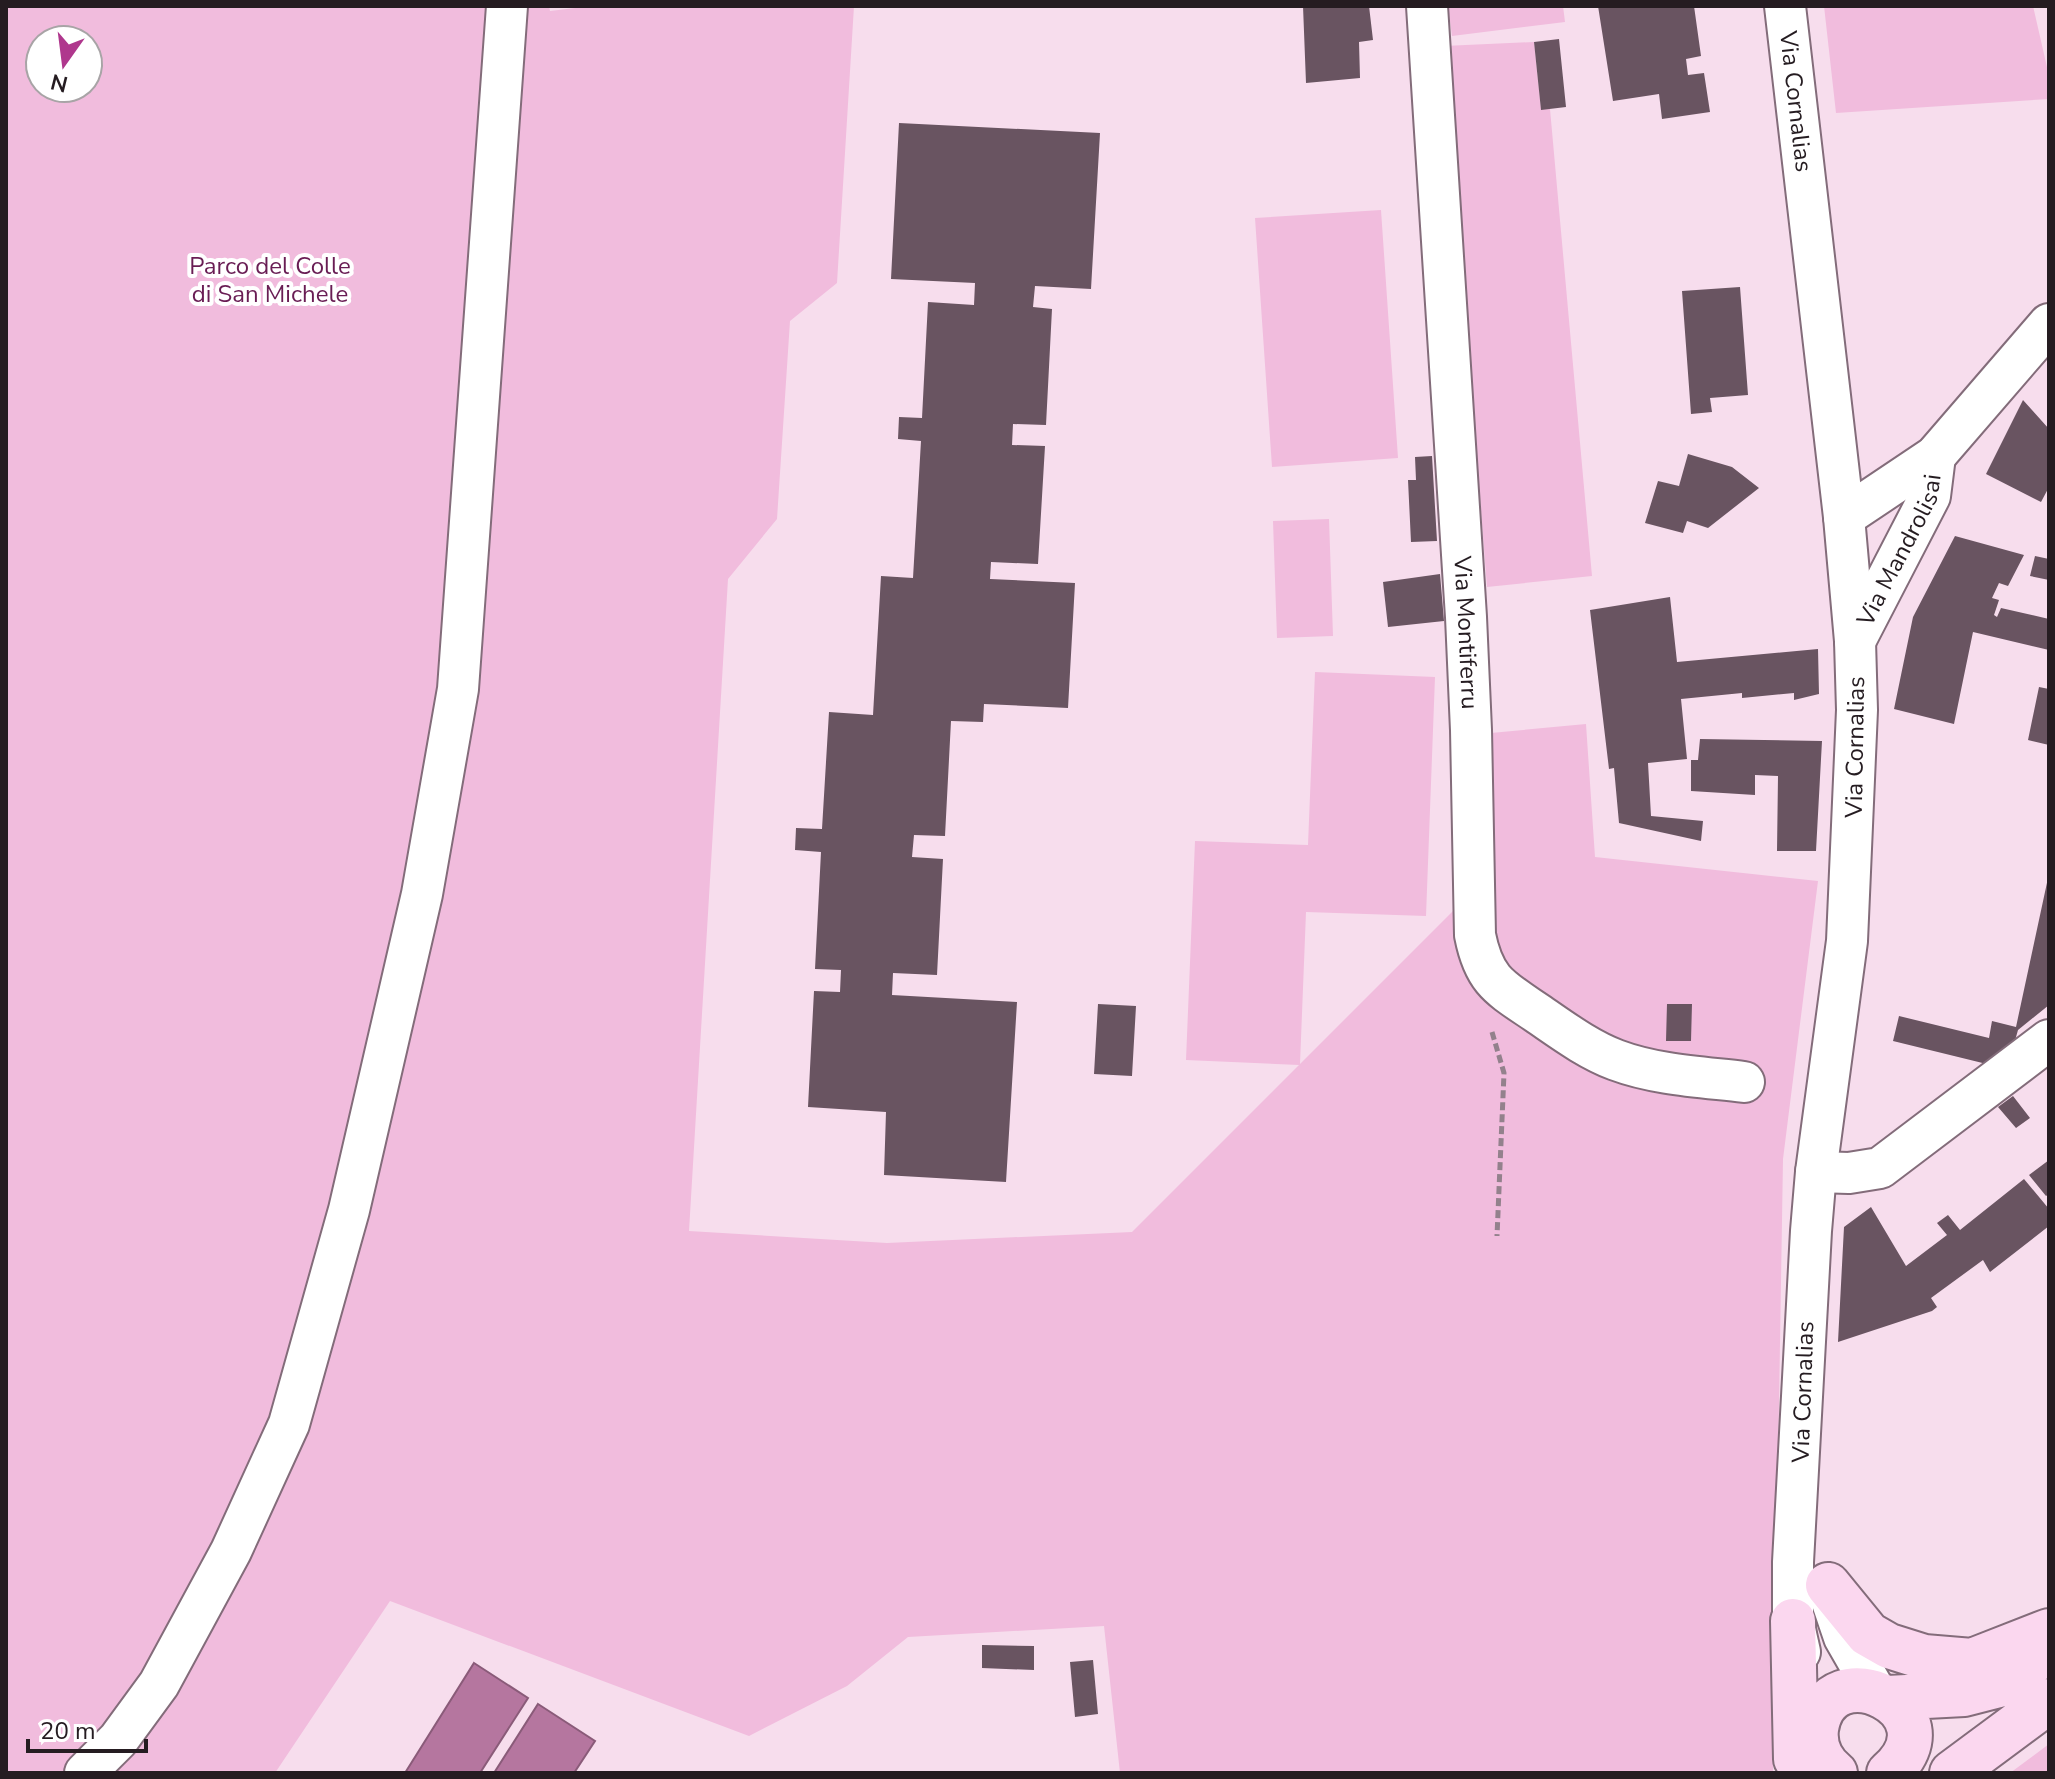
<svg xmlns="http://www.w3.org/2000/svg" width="2055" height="1779" viewBox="0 0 2055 1779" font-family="'Nunito Sans',sans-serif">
<rect width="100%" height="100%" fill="#f7dded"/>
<path fill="#f1bcdd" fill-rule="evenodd" d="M6 6H549L550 11 592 6H854L837 283 790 321 777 519 728 579 689 1231 887 1243 1132 1232 1299 1065 1186 1060 1195 841 1308 845 1315 672 1435 677 1426 916 1306 912 1300 1064 1455 909 1480 734 1586 724 1595 857 1818 881 1783 1159 1773 1773H1120L1104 1626 908 1637 847 1686 749 1736 390 1601 275 1773H6ZM40 40H88V88H40Z
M1448 6H1563L1565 22 1452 36Z
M1824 6H2033L2049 76V99L1836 113Z
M1534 42 1541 109H1550L1592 576 1487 587 1444 46Z
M1381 210 1398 458 1272 467 1255 218Z
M1329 519 1333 636 1277 638 1273 521Z
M2049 1744V1773H2010Z"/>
<path fill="#b5769f" stroke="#8a5b79" stroke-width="2" d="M474 1663 528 1698 480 1773H405Z
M538 1704 595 1741 574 1773H494Z"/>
<path fill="#695461" d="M1303 6H1369L1373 40 1359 42 1360 78 1306 83Z
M1598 6H1694L1701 56 1686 59 1688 75 1704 73 1710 112 1662 119 1659 94 1613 101Z
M1559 39 1566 107 1541 110 1534 42Z
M899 123 1100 133 1091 289 1035 286 1033 307 1052 309 1046 425 1013 424 1012 445 1045 446 1038 564 991 562 990 579 1075 583 1068 708 984 704 983 722 951 721 945 836 914 835 912 857 943 859 937 975 893 973 892 995 1017 1002 1006 1182 884 1175 886 1112 808 1107 814 991 840 992 841 970 815 969 821 852 795 850 796 828 822 829 829 712 873 715 881 576 913 578 921 441 898 439 899 417 922 418 928 302 974 305 975 283 891 279Z
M1740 287 1748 395 1710 398 1712 412 1691 414 1682 291Z
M2023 400 2049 429V487L2041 502 1986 474Z
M1688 454 1732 467 1759 488 1708 528 1687 521 1683 533 1645 523 1658 481 1679 486Z
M1432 456 1437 541 1411 542 1408 480H1416L1415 457Z
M1955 536 2024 555 2008 586 1999 583 1992 598 1999 600 1994 615 1997 617 2001 608 2049 619V650L1973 632 1954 724 1894 709 1913 617Z
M2035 556 2049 559V580L2030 576Z
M1440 574 1444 621 1388 627 1383 582Z
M1670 597 1677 662 1818 649 1819 694 1794 700V693L1742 698V693L1681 699 1687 759 1648 763 1651 816 1703 821 1701 841 1619 823 1614 768 1609 769 1590 610Z
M2039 687 2049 689V745L2028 740Z
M1700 739 1822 741 1816 851H1777L1778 776 1755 775V795L1691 791V760H1698Z
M2048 878 2049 1005 2018 1030 2007 1069 1893 1041 1899 1016 1989 1038 1992 1021 2016 1027Z
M1098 1004 1136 1006 1132 1076 1094 1074Z
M1667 1004H1692L1691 1041H1666Z
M2013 1096 2030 1118 2016 1128 1998 1107Z
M2049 1160V1194L2046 1196 2029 1175Z
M2024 1179 2049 1209V1226L1990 1272 1983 1260 1931 1298 1937 1307 1932 1311 1838 1342 1844 1227 1871 1207 1906 1266 1947 1235 1937 1223 1948 1215 1960 1230Z
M982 1645 1034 1646V1670L982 1668Z
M1093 1660 1098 1714 1075 1717 1070 1662Z"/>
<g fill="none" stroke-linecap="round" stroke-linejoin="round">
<defs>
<g id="street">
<path id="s1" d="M1427 6 1466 617 1471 730 1475 935C1484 981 1500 988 1537 1013 1562 1030 1587 1049 1616 1060 1656 1075 1702 1077 1744 1082"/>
<path id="s2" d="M1785 6 1844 517 1855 641 1857 710 1847 941 1816 1172 1811 1231 1793 1562V1621L1800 1652"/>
<path d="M1844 517 1935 456 2049 324"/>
<path id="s3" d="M1855 641 1930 496 1935 456"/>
<path d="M1816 1172 1849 1173 1880 1168 2049 1040"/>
<path d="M1829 1593 1844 1637 1875 1691"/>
<path d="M85 1773 118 1740 159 1684 231 1551 289 1424 349 1210 422 894 458 689 507 6"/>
</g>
<path id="secondary" d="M1828 1585 1868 1634 1889 1646 1924 1657 1972 1661 2049 1631
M1793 1621 1796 1759
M1888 1698 1964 1694 1999 1685 2049 1650
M1835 1773C1821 1762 1814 1747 1816 1729 1828 1647 1960 1711 1889 1773
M1952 1773 2049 1701"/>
</defs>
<use href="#street" stroke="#836c7a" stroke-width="44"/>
<use href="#secondary" stroke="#836c7a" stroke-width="48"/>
<path stroke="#93818c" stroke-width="5" stroke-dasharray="8 4" stroke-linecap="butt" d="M1492 1032 1504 1073 1497 1236"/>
<use href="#street" stroke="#fff" stroke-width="40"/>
<use href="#secondary" stroke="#fbd7ef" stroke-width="44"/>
</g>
<g text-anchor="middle" stroke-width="8" stroke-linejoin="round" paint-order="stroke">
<g font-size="24" fill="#251c21" stroke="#fff">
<text dy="8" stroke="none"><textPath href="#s2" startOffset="96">Via Cornalias</textPath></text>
<text dy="8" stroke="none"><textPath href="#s3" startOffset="102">Via Mandrolisai</textPath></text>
<text dy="8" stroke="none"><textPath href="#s1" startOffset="628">Via Montiferru</textPath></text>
<text transform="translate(1855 747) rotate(-89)" y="8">Via Cornalias</text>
<text transform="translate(1803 1392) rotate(-88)" y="8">Via Cornalias</text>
</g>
<g font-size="24" fill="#691d54" stroke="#fff">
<text x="270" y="274">Parco del Colle<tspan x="270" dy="28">di San Michele</tspan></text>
</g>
</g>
<rect width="2055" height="1779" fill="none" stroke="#251c21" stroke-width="16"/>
<g transform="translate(64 64) rotate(194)"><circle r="38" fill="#ffffff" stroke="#a8a4a6" stroke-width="2"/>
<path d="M0-6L14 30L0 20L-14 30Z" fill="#af378d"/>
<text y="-12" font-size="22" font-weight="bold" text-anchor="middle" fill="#251c21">N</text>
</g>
<path d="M28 1739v12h118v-12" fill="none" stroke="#251c21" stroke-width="4"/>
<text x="40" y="1739" font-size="24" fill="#251c21" stroke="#ffffff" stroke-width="6" paint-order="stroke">20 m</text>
</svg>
